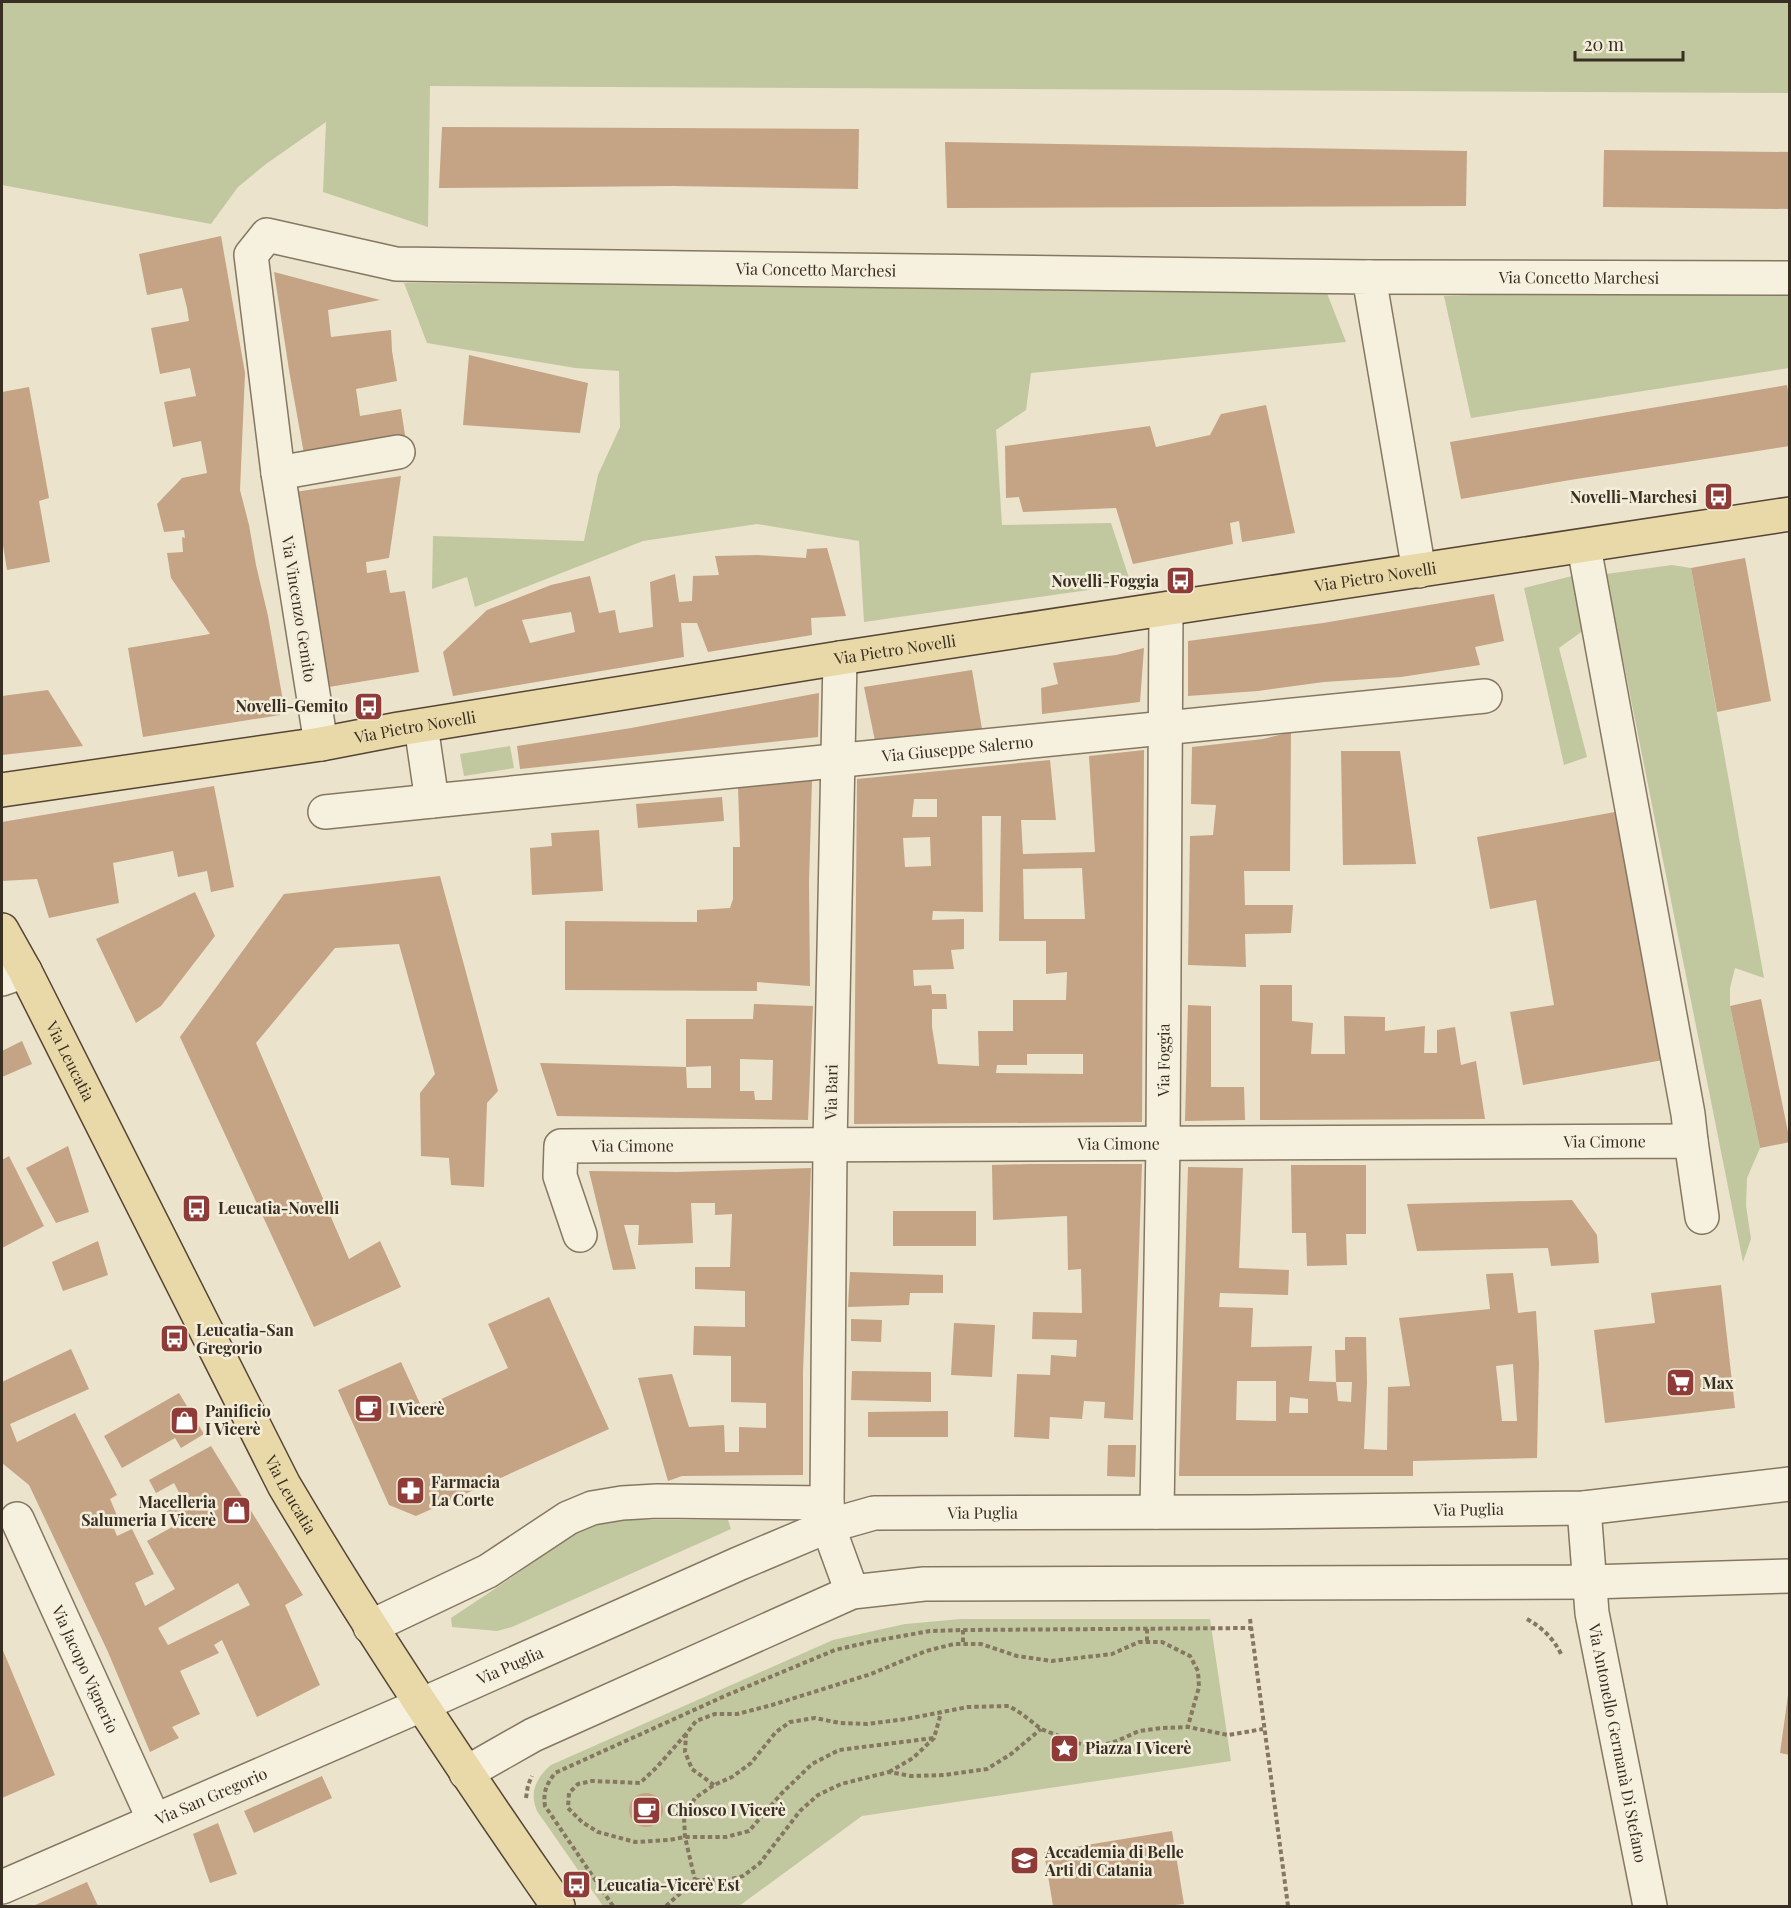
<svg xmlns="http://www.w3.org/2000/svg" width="1791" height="1908" viewBox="0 0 1791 1908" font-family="'Playfair Display',serif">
<rect width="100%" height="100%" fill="#ebe3cb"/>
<path fill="#c1c8a0" d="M2 2H1789V93L430 86 428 227 323 192 326 122 266 164 238 187 211 224 2 185Z
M404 283 1325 288 1346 342 1031 373 1026 410 996 430 1002 525 1111 523 1131 584 864 622 859 541 757 524 643 541 475 607 467 577 432 589 433 536 584 541 598 475 620 427 619 371 575 368 427 343Z
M1789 284V368L1471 418 1444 296Z
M1672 565 1691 568 1764 978 1735 968 1730 988V1006L1760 1148 1747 1178 1746 1206 1751 1239 1743 1262 1606 574Z
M1576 575 1584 630 1559 648 1587 757 1564 765 1524 588Z
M510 746 514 768 464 776 460 754Z
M615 1520H728L731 1529 512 1627 497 1631 452 1627 451 1618 505 1582 577 1531Z
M961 1619H1210L1231 1761 862 1816 739 1906H603L537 1811C529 1792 536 1778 551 1765L833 1640 905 1624Z"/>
<path fill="#c5a385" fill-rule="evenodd" d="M442 127 859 129 858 189 673 186 439 188Z
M945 142 1467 151 1466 206 947 208Z
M1604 150 1790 152V209L1603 207Z
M221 236 245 373 240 490 249 525 256 565 268 616 283 701 280 715 143 737 128 648 210 634 171 578 167 553 183 552 182 537 185 538 184 530 164 532 157 504 182 478 207 473 201 441 173 447 164 402 196 396 190 368 160 374 151 328 189 321 187 308 182 288 147 295 139 254Z
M274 272 380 300 328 310 331 337 391 330 392 351 397 381 356 389 360 416 401 409 405 435 304 454 289 370Z
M469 355 588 383 580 433 463 425Z
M1787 385 1790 404V446L1570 480 1461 499 1450 442Z
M29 387 49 498 39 501 50 562 7 570 2 539V392Z
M1266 405 1295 533 1242 542 1239 521 1230 523 1233 544 1133 564 1116 508 1023 512 1019 497 1006 498 1005 446 1150 426 1156 447 1210 435 1221 414Z
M401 476 389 558 366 562 367 573 386 570 390 593 405 591 419 672 323 688 295 492Z
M827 548 846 616 811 618 812 635 708 652 697 623H681L684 657 453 696 443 652 487 610 551 585 590 576 599 613 615 610 619 633 653 627 650 582 675 574 679 602 692 601 693 576 719 575 715 556 758 555 806 558 807 549ZM571 612 575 632 530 643 522 620Z
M1745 558 1771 701 1717 712 1691 568Z
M1494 594 1504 641 1475 647 1480 665 1401 677 1324 682 1258 691 1188 696V641L1323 623Z
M1144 648 1140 702 1042 714 1041 688 1058 684 1053 663 1116 655Z
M972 670 982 729 875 741 864 687Z
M48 690 83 746 2 755V696Z
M819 693 818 737 520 769 517 746 631 728Z
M1291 732 1290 871H1244L1245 905H1293L1291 933 1245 934 1246 967 1188 965 1190 836 1213 835 1216 805 1191 804 1192 747 1263 739Z
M1144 750 1142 1122 854 1124 857 779 1050 760 1056 820H1021L1023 854 1095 852 1089 756ZM914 799H937V817H912ZM982 816H1001L999 941H1046V974L1067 972 1066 1000H1013V1031H978L979 1066 938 1064 932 1027V1009H947L946 994H932L931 985 914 986 913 970 954 969 951 950 964 949V919L932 920 933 911 983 912ZM930 837 931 866 905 867 903 838ZM1082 868 1085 919H1024L1023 869ZM1027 1054H1083V1074L996 1073 997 1065H1027Z
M1341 751H1400L1416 864 1343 865Z
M812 780 809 882 810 986 757 982V991L565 990V921L697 922V910L730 908 733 899V847H740L738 787Z
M214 786 234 887 211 892 207 871 178 877 173 851 113 863 119 903 49 918 37 879 2 881V822Z
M722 797 724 821 638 828 636 804Z
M1615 812 1663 1060 1523 1085 1510 1012 1554 1005 1536 900 1490 909 1477 837Z
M599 830 603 891 532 895 530 848 552 846 551 833Z
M440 876 498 1091 487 1103 484 1187 451 1185 449 1158 421 1156 420 1093 435 1074 399 944 335 948 256 1043 349 1259 380 1241 401 1287 314 1327 180 1037 284 894Z
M195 892 215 936 161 1006 136 1023 96 939Z
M1260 985H1292V1021L1313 1023 1311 1054H1345L1344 1016 1385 1017V1031L1425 1026 1424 1053H1437V1030L1455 1027 1461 1065 1476 1061 1485 1119 1260 1120Z
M1761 999 1790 1142 1760 1148 1730 1006Z
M754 1004 813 1006 808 1120 557 1116 540 1063 686 1067 687 1088H711V1066L686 1067V1019H753ZM740 1059 773 1060 772 1100H755L754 1091H740Z
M1188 1005 1211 1006V1087H1244L1245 1120 1185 1121Z
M22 1041 32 1064 2 1077V1051Z
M68 1146 89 1212 56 1223 26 1168Z
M9 1156 44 1226 2 1248V1160Z
M1031 1164H1142L1133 1420 1104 1418 1105 1402 1084 1401 1082 1419 1050 1417 1049 1439 1014 1437 1017 1374 1050 1375 1051 1355 1076 1357 1077 1340 1032 1339 1033 1312 1082 1313 1081 1269 1068 1270 1067 1216 993 1220 992 1165Z
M1291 1165H1366V1234H1346L1347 1265 1307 1266 1306 1233H1292Z
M1188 1167 1243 1168 1239 1268 1289 1270 1288 1295 1220 1293 1219 1307 1253 1308 1251 1347 1312 1346 1309 1381 1336 1382 1338 1401 1351 1402 1352 1382H1336L1335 1350H1345V1337H1366L1367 1382 1364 1449 1387 1450 1388 1387 1410 1386 1399 1318 1490 1309 1486 1274 1513 1273 1518 1313 1536 1311 1539 1363 1537 1458 1413 1461V1476H1179ZM1513 1364 1517 1421H1502L1496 1366ZM1237 1381H1276V1421L1236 1420ZM1290 1397 1308 1399V1413H1289Z
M811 1168 803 1372V1475L682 1476 668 1481 638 1378 672 1374 689 1427 724 1425 725 1452H739V1427L766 1428V1403L731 1402V1356L693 1355 694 1326 745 1327V1291L695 1289V1267H730L732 1214 715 1215V1203H691L693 1243 638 1245 639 1225H624L636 1269 613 1270 589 1171 677 1172Z
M1572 1200 1597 1235 1599 1263 1551 1266 1548 1248 1417 1251 1407 1204Z
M893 1211H976V1246H893Z
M98 1241 108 1275 63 1291 52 1262Z
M850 1272 943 1275V1293H910L909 1305 848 1307Z
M1721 1285 1735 1408 1605 1423 1594 1330 1655 1323 1651 1293Z
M549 1297 609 1429 416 1516 389 1505 338 1390 401 1362 422 1408 508 1368 488 1324Z
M851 1319 882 1320 881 1342 851 1341Z
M954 1323 995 1325 992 1377 951 1375Z
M71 1349 89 1389 10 1424 17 1442 75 1413 117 1495 110 1499 118 1518 111 1521 117 1536 132 1529 154 1574 135 1583 145 1606 175 1589 147 1541 174 1526 166 1512 184 1502 174 1483 156 1493 149 1480 211 1446 303 1595 285 1605 320 1685 257 1717 222 1640 214 1645 219 1653 180 1671 200 1714 172 1727 179 1738 150 1752 108 1652 29 1485 2 1463V1382ZM238 1583 250 1605 168 1645 158 1628Z
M852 1371 931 1372V1402L851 1400Z
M179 1393 204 1434 181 1448 175 1438 122 1468 104 1436Z
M948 1411V1437H868V1412Z
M1108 1445H1136L1135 1477 1107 1476Z
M2 1648 55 1775 2 1798Z
M1788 1695H1790V1755L1780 1753Z
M322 1776 332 1798 254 1833 244 1811Z
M629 1810a17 17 0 1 1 34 0a17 17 0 1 1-34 0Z
M218 1823 237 1874 210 1883 193 1834Z
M1172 1831 1184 1904 1167 1906H1053L1044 1852Z
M87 1882 98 1906H33Z"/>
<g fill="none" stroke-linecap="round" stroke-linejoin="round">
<defs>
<g id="minor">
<path id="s1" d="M1369 277 1790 278"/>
<path d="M278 473 398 452"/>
<path d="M1584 547 1688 1114 1691 1141"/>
<path d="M840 658 830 1145 827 1503 828 1526 852 1592"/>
<path id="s2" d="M421 726 432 801 1485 696"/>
<path id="s3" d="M321 744 278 473 251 255 267 235 396 264 1369 277 1419 571"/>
<path d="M325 812 432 801"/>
<path d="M2 979 25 971"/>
<path id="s4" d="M580 1235 560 1176 561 1146 1691 1141 1702 1217"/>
<path id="s5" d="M1584 1508 1592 1613 1650 1906"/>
<path id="s6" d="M1157 1512 1163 1142 1166 610"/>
<path id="s7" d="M17 1519 154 1820"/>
<path d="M370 1627 488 1571 568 1518 592 1508 622 1503 657 1501 827 1503"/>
<path d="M466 1773 533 1735 852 1592 924 1584 1589 1582 1790 1576"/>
<path id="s8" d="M2 1887 421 1705 738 1564 828 1526 874 1513 1252 1512 1584 1508 1790 1484"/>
</g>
<g id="major">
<path id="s9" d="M2 790 321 744 399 729 840 658 1790 514"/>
<path id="s10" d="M2 930 25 971 284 1485C369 1629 462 1768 558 1906"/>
</g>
</defs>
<use href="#minor" stroke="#867761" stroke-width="36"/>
<use href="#major" stroke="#554534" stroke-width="36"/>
<path stroke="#867761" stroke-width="4" stroke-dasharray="4.5 3" stroke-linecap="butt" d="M1250 1619 1288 1906
M1527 1619C1543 1628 1554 1639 1562 1656
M1147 1629V1641
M963 1630V1644
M686 1734 657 1767 640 1783 592 1781 578 1784 569 1793 568 1808 582 1822 598 1832 635 1842 669 1840 685 1837H726L749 1831 781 1794 812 1764 839 1750 934 1738
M889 1772 913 1758 934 1738 941 1713
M714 1785 692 1769 685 1752 686 1734 696 1721 715 1714H737L772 1705 871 1674 926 1651 954 1644H981L1017 1656 1052 1661 1112 1654 1139 1642H1162L1190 1656 1198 1671 1199 1687 1188 1726
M526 1798 528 1785 532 1776
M695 1880H727L743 1876 760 1863 800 1811 818 1795 841 1784 889 1772 911 1776 944 1775 987 1769 1011 1754 1041 1729
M613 1906 545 1806C543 1792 546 1785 555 1773L727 1695 835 1650 874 1641 930 1631 963 1630 1251 1628
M666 1906 695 1880 685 1837 684 1817 695 1798 714 1785 732 1777 751 1763 776 1732 790 1722 815 1718 840 1723 867 1724 906 1719 968 1707 1009 1706 1022 1714 1041 1729 1077 1743 1096 1747 1117 1741 1139 1731 1162 1728 1188 1727 1228 1735 1263 1729"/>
<use href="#minor" stroke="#f6f0de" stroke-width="33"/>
<use href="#major" stroke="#e9d8a8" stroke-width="33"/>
</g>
<defs>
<symbol id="bus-square" viewBox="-11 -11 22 22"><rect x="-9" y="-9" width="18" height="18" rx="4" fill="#8f3b37" stroke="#f3edda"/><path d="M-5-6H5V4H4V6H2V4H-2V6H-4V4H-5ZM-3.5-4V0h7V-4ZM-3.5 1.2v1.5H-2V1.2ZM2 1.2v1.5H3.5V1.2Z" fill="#fff"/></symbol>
<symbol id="supermarket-square" viewBox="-11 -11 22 22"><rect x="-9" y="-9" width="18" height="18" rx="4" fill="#8f3b37" stroke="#f3edda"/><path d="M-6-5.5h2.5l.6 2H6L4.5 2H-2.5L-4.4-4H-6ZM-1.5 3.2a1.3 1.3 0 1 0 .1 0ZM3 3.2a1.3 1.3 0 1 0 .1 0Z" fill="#fff"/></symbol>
<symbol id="cafe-square" viewBox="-11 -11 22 22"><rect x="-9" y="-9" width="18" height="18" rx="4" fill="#8f3b37" stroke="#f3edda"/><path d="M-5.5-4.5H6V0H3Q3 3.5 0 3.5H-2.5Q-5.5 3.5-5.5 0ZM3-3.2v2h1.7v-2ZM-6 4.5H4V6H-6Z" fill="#fff"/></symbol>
<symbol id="shop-square" viewBox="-11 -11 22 22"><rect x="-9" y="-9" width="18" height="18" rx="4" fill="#8f3b37" stroke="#f3edda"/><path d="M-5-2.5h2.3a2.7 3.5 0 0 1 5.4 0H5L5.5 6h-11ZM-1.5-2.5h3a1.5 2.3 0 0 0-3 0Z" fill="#fff"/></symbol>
<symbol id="pharmacy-square" viewBox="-11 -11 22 22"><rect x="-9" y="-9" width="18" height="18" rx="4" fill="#8f3b37" stroke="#f3edda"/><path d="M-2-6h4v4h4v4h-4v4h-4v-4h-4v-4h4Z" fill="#fff"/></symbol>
<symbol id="sight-square" viewBox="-11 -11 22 22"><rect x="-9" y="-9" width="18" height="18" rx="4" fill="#8f3b37" stroke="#f3edda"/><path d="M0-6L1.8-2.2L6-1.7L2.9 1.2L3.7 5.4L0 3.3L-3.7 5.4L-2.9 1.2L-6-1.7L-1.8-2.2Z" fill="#fff"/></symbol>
<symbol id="university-square" viewBox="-11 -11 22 22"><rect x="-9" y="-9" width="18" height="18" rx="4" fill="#8f3b37" stroke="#f3edda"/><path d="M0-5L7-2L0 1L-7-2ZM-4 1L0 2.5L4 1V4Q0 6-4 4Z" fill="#fff"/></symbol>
</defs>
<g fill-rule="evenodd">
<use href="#bus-square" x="1702" y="480" width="33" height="33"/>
<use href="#bus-square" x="1164" y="564" width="33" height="33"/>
<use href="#bus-square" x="352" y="690" width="33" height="33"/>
<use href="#bus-square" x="180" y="1192" width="33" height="33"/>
<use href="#bus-square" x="158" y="1322" width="33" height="33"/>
<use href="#supermarket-square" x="1664" y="1366" width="33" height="33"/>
<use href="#cafe-square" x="352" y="1392" width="33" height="33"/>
<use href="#shop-square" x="168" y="1404" width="33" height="33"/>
<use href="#pharmacy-square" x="394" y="1474" width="33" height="33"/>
<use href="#shop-square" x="220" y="1494" width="33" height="33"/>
<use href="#sight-square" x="1048" y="1732" width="33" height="33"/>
<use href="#cafe-square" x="630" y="1794" width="33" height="33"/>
<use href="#university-square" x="1008" y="1844" width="33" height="33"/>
<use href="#bus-square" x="560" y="1868" width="33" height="33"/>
</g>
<g text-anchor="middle" stroke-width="5" stroke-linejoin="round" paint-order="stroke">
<g font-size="16" fill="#382e22" stroke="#f3edda">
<text dy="6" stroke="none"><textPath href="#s3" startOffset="1072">Via Concetto Marchesi</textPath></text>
<text dy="6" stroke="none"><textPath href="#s1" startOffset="210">Via Concetto Marchesi</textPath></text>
<text dy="6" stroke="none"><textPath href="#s9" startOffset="1390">Via Pietro Novelli</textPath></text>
<text transform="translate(299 609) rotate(81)" y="6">Via Vincenzo Gemito</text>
<text dy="6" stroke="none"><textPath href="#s9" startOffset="904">Via Pietro Novelli</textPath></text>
<text dy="6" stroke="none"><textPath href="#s9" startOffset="418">Via Pietro Novelli</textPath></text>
<text dy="6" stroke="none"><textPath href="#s2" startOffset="604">Via Giuseppe Salerno</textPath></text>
<text dy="6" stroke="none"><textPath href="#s6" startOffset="452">Via Foggia</textPath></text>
<text dy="6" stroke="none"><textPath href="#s10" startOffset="148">Via Leucatia</textPath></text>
<text transform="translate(831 1092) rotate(-89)" y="6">Via Bari</text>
<text dy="6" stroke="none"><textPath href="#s4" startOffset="1136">Via Cimone</textPath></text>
<text dy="6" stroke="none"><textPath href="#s4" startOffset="650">Via Cimone</textPath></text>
<text dy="6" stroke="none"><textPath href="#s4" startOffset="164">Via Cimone</textPath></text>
<text dy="6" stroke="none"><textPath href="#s10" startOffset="634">Via Leucatia</textPath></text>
<text dy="6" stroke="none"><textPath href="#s8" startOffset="1544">Via Puglia</textPath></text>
<text dy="6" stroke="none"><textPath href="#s8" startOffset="1058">Via Puglia</textPath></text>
<text dy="6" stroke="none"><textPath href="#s8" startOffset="554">Via Puglia</textPath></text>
<text dy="6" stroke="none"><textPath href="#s7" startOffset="165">Via Jacopo Vignerio</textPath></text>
<text dy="6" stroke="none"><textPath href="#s5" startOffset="238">Via Antonello Germanà Di Stefano</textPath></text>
<text dy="6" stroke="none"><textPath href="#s8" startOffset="228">Via San Gregorio</textPath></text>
</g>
<g font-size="16" font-weight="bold" fill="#382e22" stroke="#f3edda" text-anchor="start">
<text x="1697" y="503" text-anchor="end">Novelli-Marchesi</text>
<text x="1159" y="587" text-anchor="end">Novelli-Foggia</text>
<text x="348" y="712" text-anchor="end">Novelli-Gemito</text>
<text x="218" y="1214">Leucatia-Novelli</text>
<text x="196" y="1336">Leucatia-San<tspan x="196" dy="18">Gregorio</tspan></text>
<text x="1702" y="1389">Max</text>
<text x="389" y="1415">I Vicerè</text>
<text x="205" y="1417">Panificio<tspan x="205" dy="18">I Vicerè</tspan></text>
<text x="431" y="1488">Farmacia<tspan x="431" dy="18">La Corte</tspan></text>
<text x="216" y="1508" text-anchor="end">Macelleria<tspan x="216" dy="18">Salumeria I Vicerè</tspan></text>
<text x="1085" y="1754">Piazza I Vicerè</text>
<text x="667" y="1816">Chiosco I Vicerè</text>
<text x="1045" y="1858">Accademia di Belle<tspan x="1045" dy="18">Arti di Catania</tspan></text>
<text x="597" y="1891">Leucatia-Vicerè Est</text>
</g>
</g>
<rect width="1791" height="1908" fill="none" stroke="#382e22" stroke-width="6"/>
<path d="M1575 51v9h108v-9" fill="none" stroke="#382e22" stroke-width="3"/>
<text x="1584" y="51" font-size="18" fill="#382e22" stroke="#f3edda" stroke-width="4.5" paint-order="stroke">20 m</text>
</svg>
